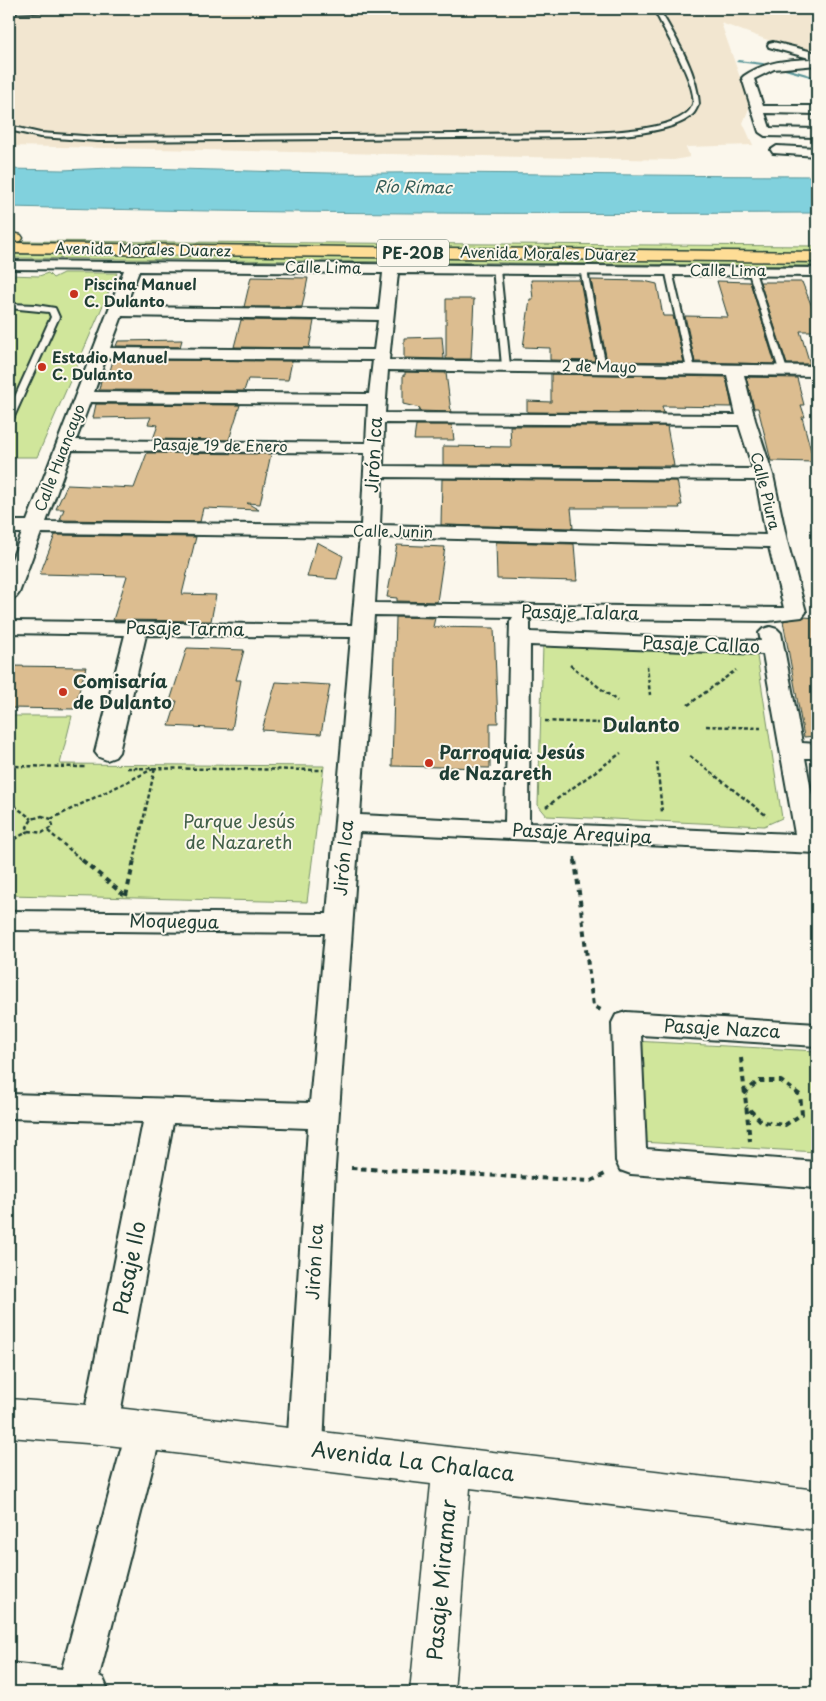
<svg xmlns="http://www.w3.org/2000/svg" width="826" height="1701" viewBox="0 0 826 1701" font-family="'Playpen Sans',sans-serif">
<rect width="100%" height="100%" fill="#fbf7ec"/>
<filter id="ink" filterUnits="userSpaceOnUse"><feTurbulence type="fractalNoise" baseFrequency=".02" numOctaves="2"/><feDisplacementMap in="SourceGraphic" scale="10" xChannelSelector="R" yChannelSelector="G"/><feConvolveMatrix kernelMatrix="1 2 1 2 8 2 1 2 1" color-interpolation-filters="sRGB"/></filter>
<g filter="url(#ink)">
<path fill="#f2e6d0" d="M9 9H817V54L787 47 721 23 750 106 743 123 753 145 686 147 690 157 674 160 9 146Z"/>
<path fill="#d0e69b" stroke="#789268" d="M9 241 817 246V252L9 244Z
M9 254 476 257 817 261V266L9 258Z
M48 273 53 278 63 273H117L37 457H13L9 466V275L39 276Z
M543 645 756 650 782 818 764 826 547 816 538 805Z
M9 716H72L60 764 324 766 307 902 9 895Z
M634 1041 817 1051V1152L640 1142Z"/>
<path fill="#81d1dd" stroke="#5a9699" d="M111 168C184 168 257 172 330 173 367 174 405 172 443 173 568 174 692 176 817 176V213C548 214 278 214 9 207V169L62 170Z"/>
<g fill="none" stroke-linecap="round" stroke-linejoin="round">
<path fill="#5a9699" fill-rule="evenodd" d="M738 60 763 63 765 64 763 65 736 62Z
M783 67 817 77V79L781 69Z"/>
</g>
<path fill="#dcbd90" stroke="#1f3d34" d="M251 277 308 278 302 307H244Z
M531 280H580L595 361 550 360V348L523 347 530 299H533Z
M591 280 644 281 657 284 663 316H673L684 362 607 361Z
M717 281 750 282 775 364 695 362 685 316 728 317Z
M760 282H802L817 319V331H800L810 364H787Z
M446 299H474L471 359H446Z
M241 320 314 321 309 348 234 347Z
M442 337 444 359 404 358V338Z
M182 340 180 347 116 346 118 341Z
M113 360 292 361 288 380 248 379 244 391 99 390 103 371H110Z
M405 372 446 373 451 412 419 411 420 408 403 404V375H405Z
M551 374 726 377 732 407 662 406 664 413 527 412V401L551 402Z
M746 377 797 378 804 405H801L805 417H802L814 462 771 461 758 408H754Z
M96 404 240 405 229 440 153 439 158 425 148 424 151 417 93 418Z
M416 425H452L454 440H414Z
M510 426H667L674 466 443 465V446L511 447Z
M147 453 271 454 260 504 247 503 259 510 203 508 200 522 60 520 64 509H56L67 485 134 488Z
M442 479 677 481 682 505H679L680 508H571L573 528 441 525Z
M55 535 196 537 182 594 216 595 211 621 113 620 127 576 40 574Z
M317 542 343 556 337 579 307 577Z
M496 542 574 544 577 581 497 579Z
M397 545 445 547 437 602 397 601V598L387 597Z
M396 617 435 618 433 627 494 628 498 723H490V768L392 766Z
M804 617 817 618V736L804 737 783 621Z
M187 648 244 650 236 680H241L232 729 169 726 177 701H170Z
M9 666 86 667 74 709 9 708Z
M276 682 330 685 321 734 262 730Z"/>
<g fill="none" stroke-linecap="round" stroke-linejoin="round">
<defs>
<path id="lane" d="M9 9H108L9 13Z
M654 9H659C675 37 697 71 699 104 697 107 695 112 693 114 674 134 611 136 585 137L98 141 40 137 9 130V126L40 133 98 137 585 133C608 132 685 131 693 104 698 86 662 27 654 9Z
M493 268 500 270 510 366 506 368 502 366Z
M580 268 587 270 606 367 602 369 598 367Z
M665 269 672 271 695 369 694 371 687 369Z
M748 270 755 272 787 370 786 372 779 370Z
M9 304 36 305 55 308 59 317 13 419 9 422V410L51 317 49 312 9 308Z"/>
<path id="street" d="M773 42 817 53V65L774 69 754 79 763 106H817V114L765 113 770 128 817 129V137L765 136 759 132 742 78 744 76C765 61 789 60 813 59L769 47 768 45 769 43Z
M777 146 817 148V156L773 153 771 150Z
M9 261 817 268V276L398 273 389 360 817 366V376L744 375 755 420 773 475 787 541 806 612 802 617 768 621 527 618 530 622V632L761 641 759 633 763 629 770 627 777 629 781 633 802 743 817 744V758H805L817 822V853L359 832 335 1167 323 1449 318 1461 305 1467 292 1461 287 1449 308 1128 173 1123 118 1425 112 1437 100 1442 88 1437 82 1425 143 1122 9 1118V1094L310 1103 325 933 9 930V911L327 914 351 637 146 635 119 752 115 757 107 760 99 757 95 752 125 635 9 633V621L352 625 360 537 41 533 19 593 16 597 9 599V567L22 533H9V521H27L124 270 9 269ZM139 271 383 273 379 310 125 307ZM122 316 378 320 374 350 110 348ZM106 358 373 360 369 394 94 392ZM388 370 727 375 736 415 385 413ZM90 402 368 404 366 443 76 440ZM384 423 739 425 753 469 383 466ZM72 450 365 453 361 525 46 522ZM382 477 756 480 766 535 380 525ZM379 537 769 547 784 608 375 603ZM374 615 513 617 510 622 505 822 360 815ZM530 645 763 654 795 834 529 823Z
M626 1012 817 1024V1046L641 1035 646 1149 817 1162V1188L631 1174 620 1170 616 1161 612 1023 616 1015Z
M144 1414 156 1419 162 1431 99 1676 103 1678 109 1692H9V1663L62 1669 126 1431 132 1419Z"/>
<path id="secondary" d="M9 1399 100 1406 817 1490V1530L470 1488 454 1692H410L431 1484 100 1444 9 1437Z"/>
<path id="primary" d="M9 232 21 235 23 238 21 241 9 242Z"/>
<path id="highway" d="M9 243 817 252V262L9 253Z"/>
</defs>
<use href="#lane" stroke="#1f3d34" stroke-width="4"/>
<use href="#street" stroke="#1f3d34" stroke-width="4"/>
<use href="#secondary" stroke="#1f3d34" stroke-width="3"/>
<use href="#primary" stroke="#1f3d34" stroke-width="3"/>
<use href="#highway" stroke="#1f3d34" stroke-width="3"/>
<path stroke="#1f3d34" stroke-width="2.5" stroke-dasharray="4 2.5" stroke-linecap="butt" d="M570 665 617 701
M647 666 650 695
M688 705 736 670
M545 721 599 723
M706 726 761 728
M690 756 767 816
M657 762 662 812
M9 766 86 767
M127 768 323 770
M9 802 32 819
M546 807 621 753
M42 816 51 819 53 826 42 833 29 831 27 827 32 819Z
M51 819 155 768 134 861
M48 831 83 861
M9 842 29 831
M575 857V861"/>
<path stroke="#1f3d34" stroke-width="4" stroke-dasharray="5.5 4.5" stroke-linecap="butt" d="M82 860 124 895
M575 860 593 1006 601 1010
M126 896 134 860
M741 1058 750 1141
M744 1094 758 1081H781L800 1095 802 1114 785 1125 762 1122 746 1106
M351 1168 591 1181 605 1174"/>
<use href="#lane" fill="#fbf7ec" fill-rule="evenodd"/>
<use href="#street" fill="#fbf7ec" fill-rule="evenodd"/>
<use href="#secondary" fill="#fbf7ec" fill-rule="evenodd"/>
<use href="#primary" fill="#fedd96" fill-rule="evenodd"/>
<use href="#highway" fill="#fedd96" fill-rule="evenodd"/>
</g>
</g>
<g fill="#c8321e" stroke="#fbf7ec" stroke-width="2">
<circle cx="74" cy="294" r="5"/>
<circle cx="42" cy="367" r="5"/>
<circle cx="63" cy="692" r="5"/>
<circle cx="429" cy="763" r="5"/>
</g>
<g text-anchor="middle" stroke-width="4" stroke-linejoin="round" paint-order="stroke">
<g font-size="15" fill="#1f3d34" stroke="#fbf7ec">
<text transform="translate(143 250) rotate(1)" y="5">Avenida Morales Duarez</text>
<text transform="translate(548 254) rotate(1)" y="5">Avenida Morales Duarez</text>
<text transform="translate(323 268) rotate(1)" y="5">Calle Lima</text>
<text x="728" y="276">Calle Lima</text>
<text transform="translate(599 367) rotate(1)" y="5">2 de Mayo</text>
<text transform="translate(220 446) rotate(1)" y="5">Pasaje 19 de Enero</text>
<text transform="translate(60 458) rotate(-69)" y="5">Calle Huancayo</text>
<text transform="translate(765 491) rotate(76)" y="5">Calle Piura</text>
<text transform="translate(393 532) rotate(1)" y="5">Calle Junin</text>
</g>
<g font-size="15" font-weight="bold" fill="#1f3d34" stroke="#fbf7ec" text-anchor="start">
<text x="84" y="290">Piscina Manuel<tspan x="84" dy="17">C. Dulanto</tspan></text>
<text x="52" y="363">Estadio Manuel<tspan x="52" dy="17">C. Dulanto</tspan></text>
</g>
<g font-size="16" font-style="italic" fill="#335b56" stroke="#fbf7ec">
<text transform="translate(413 187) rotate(1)" y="6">Río Rímac</text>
</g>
<rect fill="#fbf7ec" stroke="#61756b" stroke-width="1" x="377" y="239.5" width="72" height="27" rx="4"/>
<g font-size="16" font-weight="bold" fill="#1f3d34">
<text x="413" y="259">PE-20B</text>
</g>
<g font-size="18" fill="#1f3d34" stroke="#fbf7ec">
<text transform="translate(374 455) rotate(-87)" y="6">Jirón Ica</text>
<text transform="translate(580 613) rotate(1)" y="6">Pasaje Talara</text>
<text transform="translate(185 629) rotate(1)" y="6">Pasaje Tarma</text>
<text transform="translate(701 645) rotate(2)" y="6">Pasaje Callao</text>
<text transform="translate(582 834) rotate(3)" y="6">Pasaje Arequipa</text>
<text transform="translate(344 858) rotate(-85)" y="6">Jirón Ica</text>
<text transform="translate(174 922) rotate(1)" y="6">Moquegua</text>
<text transform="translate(722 1029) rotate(3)" y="6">Pasaje Nazca</text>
<text transform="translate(315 1262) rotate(-87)" y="6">Jirón Ica</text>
</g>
<g font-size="18" font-weight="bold" fill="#1f3d34" stroke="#fbf7ec" text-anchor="start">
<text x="73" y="688">Comisaría<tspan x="73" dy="21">de Dulanto</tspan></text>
<text x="439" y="759">Parroquia Jesús<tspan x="439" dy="21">de Nazareth</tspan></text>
</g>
<g font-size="18" fill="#425f49" stroke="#fbf7ec">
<text x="239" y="828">Parque Jesús<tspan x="239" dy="21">de Nazareth</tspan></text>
</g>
<g font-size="19" font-weight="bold" fill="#1f3d34" stroke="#fbf7ec">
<text x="641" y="732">Dulanto</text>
</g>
<g font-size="21" fill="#1f3d34" stroke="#fbf7ec">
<text transform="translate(130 1268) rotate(-79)" y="7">Pasaje Ilo</text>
<text transform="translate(413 1462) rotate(7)" y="7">Avenida La Chalaca</text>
<text transform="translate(442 1580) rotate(-85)" y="7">Pasaje Miramar</text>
</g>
</g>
<rect width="826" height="1701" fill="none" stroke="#fbf7ec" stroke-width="30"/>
<rect x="15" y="15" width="796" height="1671" fill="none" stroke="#1f3d34" stroke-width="2" filter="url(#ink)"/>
</svg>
